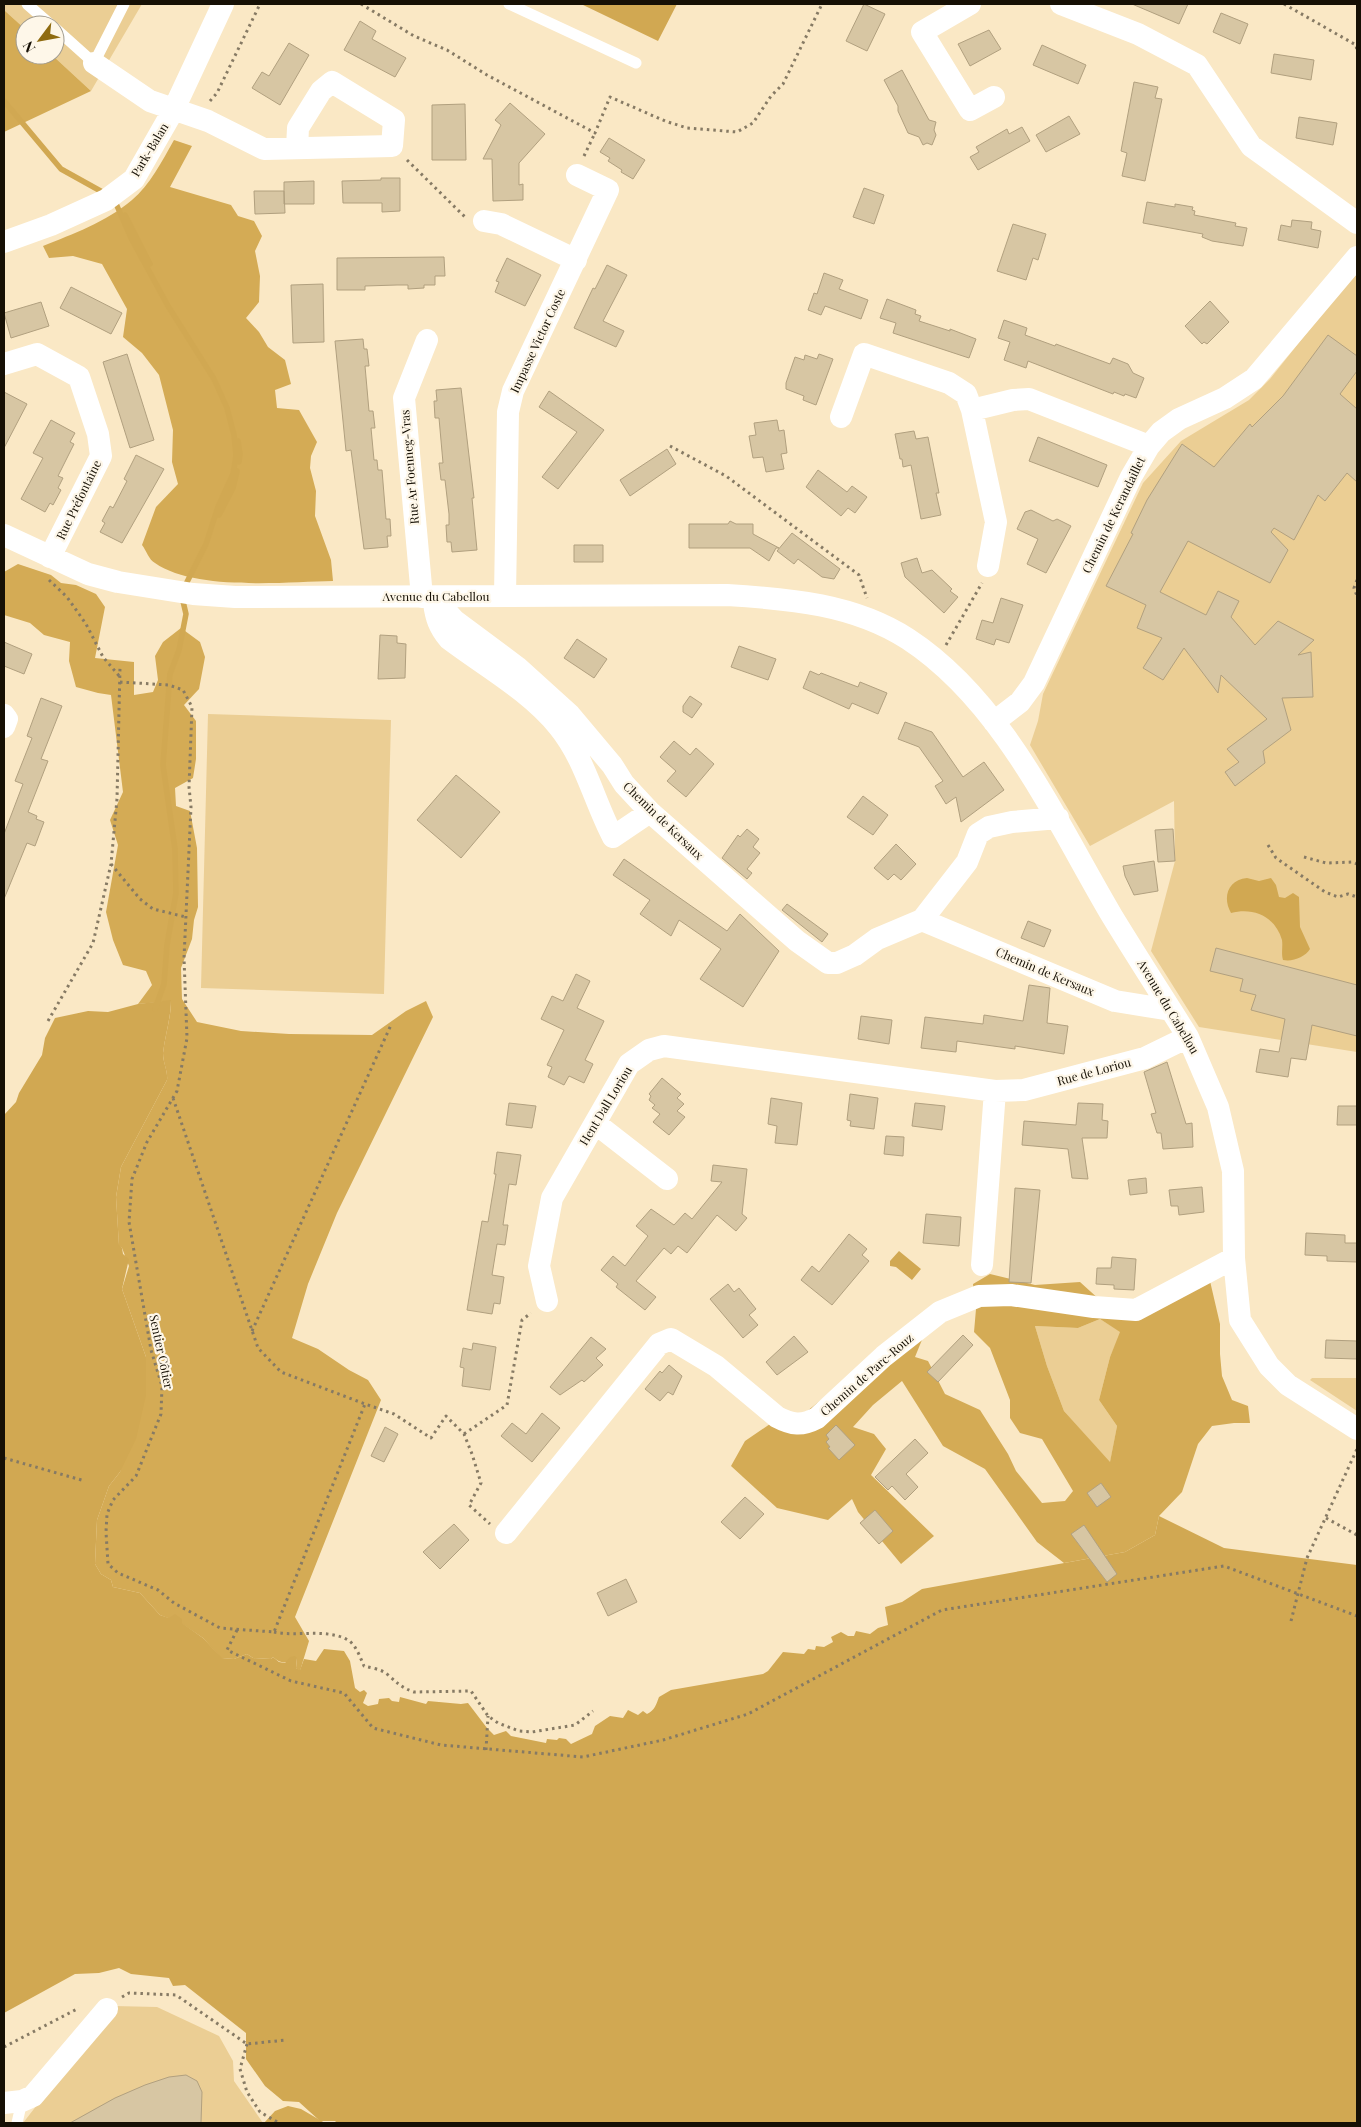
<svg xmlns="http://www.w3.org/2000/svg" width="1361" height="2127" viewBox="0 0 1361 2127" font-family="'Playfair Display',serif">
<rect width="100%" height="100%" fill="#fae8c5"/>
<path fill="#ebce94" d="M4 4H142L91 91 52 55H55V25H25V29L4 10Z
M1357 274V1052L1199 1027 1151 951 1175 861 1174 801 1090 846 1030 745 1038 721 1043 694 1143 483 1181 441 1249 400 1270 379 1345 285Z
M208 714 391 720 384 994 201 988Z
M1100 1319 1121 1332 1110 1357 1099 1400 1117 1426 1110 1463 1064 1411 1047 1366 1035 1326 1078 1328Z
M1312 1378H1357V1411L1310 1380Z
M114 2006 157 2007 219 2036 233 2061 234 2081 263 2123H23Z"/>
<path fill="#d4ab55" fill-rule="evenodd" d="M4 10 25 29V55H52L91 91 4 132Z
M174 140 192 146 170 187 231 205 238 216 254 221 262 236 255 251 260 276 259 302 246 318 259 332 268 347 285 360 291 384 275 390 277 408 299 410 317 442 311 456 310 468 316 491 315 516 331 560 333 581C284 582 195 591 155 563 149 560 146 550 142 545L156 507 178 484 172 462 173 430 159 375 142 353 123 337 127 309 102 264 73 256 49 258 43 246C73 234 106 222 132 200 150 185 162 161 174 140Z
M18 564 51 575 61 583 76 585 96 594 105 607 95 658 134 662V695L153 692 158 680 155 656 163 642 181 628 200 642 205 657 199 689 184 705 196 721V759L193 778 175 788 176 806 190 811 197 848 198 907 194 920 192 939 181 968 182 999 197 1022 241 1031 289 1034 372 1035 406 1011 426 1001 433 1017 337 1213 308 1284 292 1338 318 1349 349 1370 368 1380 381 1400 295 1617 309 1641 300 1671 296 1668 297 1658C287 1663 282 1665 273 1657L271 1659 253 1658 247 1654 234 1659 221 1658 203 1638 181 1623 160 1615 140 1593 113 1587 111 1580 101 1574 95 1564 97 1520 109 1486 120 1472 146 1357 122 1289 129 1266 122 1248 119 1246 116 1197 121 1167 167 1080C168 1071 163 1063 163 1053 165 1035 171 1018 171 1001L138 1004 152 985 146 971 123 965 113 940 106 912 118 845 110 820 123 792 111 695 98 693 76 687 69 661 70 642 44 635 30 623 4 615V572Z
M990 1274 1035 1285 1080 1282 1101 1301 1134 1304 1210 1281 1220 1324V1354L1222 1376 1232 1400 1248 1406 1250 1423H1234L1212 1426 1198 1444 1182 1492 1159 1516 1155 1535 1125 1552 1064 1563 1037 1542 985 1469 943 1446 902 1381 873 1405 853 1427 874 1434 886 1449 871 1475 934 1536 901 1564 858 1512 852 1499 828 1520 777 1508 731 1466 745 1441 770 1424 801 1416 837 1387 928 1325 915 1357 928 1361 945 1394 980 1410 1008 1454 1016 1471 1042 1503 1065 1501 1073 1491 1042 1439 1020 1433 1010 1418V1400L990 1348 974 1332 976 1309 973 1284ZM1100 1319 1120 1332 1110 1357 1099 1400 1117 1426 1110 1462 1064 1411 1047 1366 1035 1326 1078 1328Z
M288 2106 301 2109 325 2123H264L275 2111Z"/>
<path fill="#d1a852" d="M581 4H677L658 41Z
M1247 878 1259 881 1271 878 1276 885 1279 897 1285 898 1293 893 1299 897 1300 927 1310 949C1305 957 1293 962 1283 960 1281 953 1283 947 1282 940 1275 916 1253 907 1231 913 1222 897 1228 880 1247 878Z
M171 1000C171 1018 165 1035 163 1053 163 1063 168 1070 167 1080L121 1167 116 1197 119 1245 122 1248 123 1254 129 1259 122 1289 146 1357V1395L136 1439 120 1472 109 1486 97 1520 95 1564 101 1574 111 1580 113 1587 140 1593 160 1615 169 1618 175 1614 182 1619V1623L203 1638 222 1658 234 1659 247 1654 253 1658 271 1659 273 1657 279 1662 285 1663 290 1657 295 1656 297 1658 296 1668 300 1670 304 1659 316 1661 324 1649 344 1651 350 1661 355 1688 360 1692 364 1690 367 1693 363 1703 368 1706 378 1704 379 1699 389 1698 392 1701 399 1702 400 1697 426 1704 428 1701 461 1704 468 1703 487 1728 494 1735 506 1731 511 1736 546 1743 547 1739 557 1740 559 1738 566 1739 571 1744 592 1734 595 1726 610 1716 623 1718 628 1710 638 1715 643 1711 647 1714C655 1710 656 1705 659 1697L671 1690 763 1674 768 1671 783 1652 804 1654 808 1649 815 1650 816 1646 824 1647 833 1642 831 1637 841 1632 848 1636H854L856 1631 870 1634 878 1628 888 1625 885 1607 902 1602 922 1589 1125 1552 1155 1535 1159 1516 1224 1548 1357 1565V2123H337L335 2121H320L299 2102 283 2101 265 2086 246 2059V2033L185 1985 173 1986 169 1978 131 1974 119 1968 99 1973 75 1974 4 2013V1115L16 1102 19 1093 42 1055 45 1038 55 1018 88 1011 108 1012 138 1004Z
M899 1251 921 1269 912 1280 896 1267 890 1266V1261Z"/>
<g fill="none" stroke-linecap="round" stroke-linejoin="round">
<path stroke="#d1a852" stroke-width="5.5" d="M4 101 61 169 106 194
M114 199 131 238 168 306 214 379 227 408 234 435 236 456 233 474 218 507 206 544 184 588
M125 215 150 264
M238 441 240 454 239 462
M219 515 233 488 237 471
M155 1009 164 984 167 945 176 893 175 849 163 765 170 674 179 650 186 614 182 597"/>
</g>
<path fill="#d7c6a3" stroke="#b1a07f" d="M864 4 885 14 867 51 846 41Z
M1132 4H1188L1179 24Z
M1221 13 1248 24 1240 44 1213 32Z
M360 21 376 31 372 39 406 58 395 77 344 50Z
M989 30 1001 49 970 66 958 44Z
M289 43 309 55 280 105 252 88 262 72 269 76Z
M1042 45 1086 65 1078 84 1033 65Z
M1274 54 1314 60 1311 80 1271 73Z
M902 70 929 120 936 122 934 130 936 135 932 145 927 143 923 145 919 137 908 133 898 111V106L884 80Z
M1134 82 1158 87 1155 98 1162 99 1145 181 1122 176 1127 153 1121 151Z
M510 103 545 134 519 163V185L523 184V200L493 201 492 159H483L501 125 495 120Z
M465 104 466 160H432V105Z
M1069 116 1080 134 1046 152 1036 135Z
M1299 117 1337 123 1333 145 1296 138Z
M1022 127 1030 141 978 170 970 157 979 152 976 147 1007 129 1009 134Z
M609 138 645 160 633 179 621 172 622 170 608 161 610 158 600 152Z
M381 178H400V211L382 212V203H343L342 181 381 180Z
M314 181V204H284V182Z
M864 188 884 195 874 224 853 217Z
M254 191H284L285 213 255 214Z
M1147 202 1175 207V204L1193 207 1192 210 1195 211 1194 215 1236 223 1235 226 1247 228 1243 246 1212 241 1202 237 1203 234 1143 223Z
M1292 220 1312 222 1311 229 1321 231 1318 248 1278 240 1281 225 1291 227Z
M1013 224 1046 234 1038 260 1033 258 1026 280 997 271Z
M444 257 445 276H435V285H424V288L408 289V285H397L365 286V290H337V258Z
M507 258 541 275 525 306 495 292 499 282 496 281Z
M607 265 627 275 603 321 624 331 616 347 574 328 593 288 595 289Z
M824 273 843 280 839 289 868 300 861 319 825 306 821 315 808 310 814 293 817 294Z
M323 284 324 342 293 343 291 285Z
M71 287 122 313 111 334 60 308Z
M887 299 916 310 915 314 921 316 919 321 950 331V329L976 339 969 358 893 333 896 323 880 318Z
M1210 301 1229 322 1207 344 1204 342 1202 344 1185 326Z
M41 302 49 326 11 338 4 313Z
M1004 320 1027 328 1025 335 1055 346 1056 344 1110 364 1113 358 1128 364 1133 373 1144 378 1136 398 1125 394 1124 396 1114 392 1113 394 1028 361 1026 368 1004 360 1010 342 998 338Z
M1328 335 1357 356V371L1340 394 1357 409V482L1347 473 1325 501 1318 495 1294 540 1274 528 1271 532 1288 550 1270 583 1188 541 1160 592 1206 615 1218 591 1239 601 1231 617 1255 645 1278 621 1314 640 1298 655 1311 652 1313 697 1282 698 1291 730 1263 751 1265 763 1235 786 1225 772 1239 762 1227 749 1267 719 1221 675 1218 693 1184 648 1163 680 1143 668 1162 638 1137 628 1146 605 1106 586 1133 534 1131 533 1147 500 1182 444 1214 467 1250 424 1252 427 1283 396Z
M363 339 364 349H367L369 366H365L369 411H373L375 428H371L374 460H377L378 470H382L386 519H390L391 536H387L388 547 364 549 351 450 346 451 335 341Z
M127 354 154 440 130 448 103 362Z
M819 354 833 359 816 405 803 400 804 396 786 389V383L795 357 804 360 805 355 817 359Z
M461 388 474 498H472L477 550 452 552 451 542H447L446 525H449V514L445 480H441L439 463H443L439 418H435L434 401H437L436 390Z
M549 391 604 430 558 489 542 477 577 432 539 407Z
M4 392 27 404 4 448Z
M51 420 75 433 70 442 74 444 58 476 63 478 58 488 61 490 53 505 50 503 45 512 21 499 43 458 33 453Z
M777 420 779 431 784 430 787 453 781 454 784 469 766 472 763 457 753 458 749 436 756 435 754 423Z
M914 431 916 439 928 437 939 493H936L941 515 921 519 911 465 903 467 902 459H900L895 434Z
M1038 437 1107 465 1098 487 1029 461Z
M667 449 676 464 630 496 620 480Z
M136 455 164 469 122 543 100 532 105 523 102 521 110 506 113 508 127 481 124 479Z
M818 470 847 492 852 486 867 497 855 513 848 508 841 516 806 487Z
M1031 510 1053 521 1057 519 1071 526 1046 573 1027 564 1038 539 1017 529 1025 512Z
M730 521 736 524H753V534L779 548H776L769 561 750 548H689V524H728Z
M792 533 840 569 834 579 822 577 798 559 794 564 777 551Z
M574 545H603V562H574Z
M917 558 922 573 932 570 952 589 950 591 958 597 944 613 905 577 901 563Z
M1001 598 1023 605 1009 643 996 639 994 645 976 639 982 620 993 623Z
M380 635 397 636V643L406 644 405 678 378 679Z
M577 639 607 659 594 678 564 658Z
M4 642 32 654 24 674 4 666Z
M739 646 776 659 768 680 731 667Z
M810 671 819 675 821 673 858 687 860 682 887 693 878 714 852 703 849 709 803 688Z
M690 696 702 704 692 718 683 712V706Z
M41 698 62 706 41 759 48 761 28 812 37 816 36 819 44 822 35 846 27 843 4 899V834L23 784 15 781 32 738 27 736Z
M905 722 932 732 963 777 984 762 1004 790 961 822 956 797 946 804 935 786 943 781 919 747 898 739Z
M674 741 690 755 696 748 714 764 686 797 667 781 676 771 660 757Z
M456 775 500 812 461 858 417 820Z
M863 796 888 815 873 835 847 817Z
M747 829 759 839 753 847 760 853 747 869 752 873 747 879 722 858 738 835 740 837Z
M1173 829 1175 861 1158 862 1155 830Z
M896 844 916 864 901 880 894 874 888 880 874 868Z
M624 859 727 931 740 914 779 951 743 1007 700 979 721 949 679 920 671 936 640 914 650 900 613 875Z
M1154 861 1158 891 1134 895 1125 876 1123 866Z
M787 904 828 934 822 942 782 910Z
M1028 921 1051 930 1044 947 1021 938Z
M1216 948 1357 985V1036L1312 1025 1306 1060 1291 1058 1288 1077 1256 1072 1260 1049 1279 1052 1285 1019 1251 1010 1256 995 1240 991 1243 979 1210 971Z
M576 974 590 981 577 1008 604 1021 585 1060 593 1064 584 1083 569 1076 564 1085 548 1077 552 1067 547 1065 564 1030 541 1019 552 996 563 1001Z
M1029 985 1050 988 1047 1023 1068 1026 1064 1054 1015 1046V1049L957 1041 956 1052 921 1048 925 1017 983 1024 984 1015 1023 1021Z
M861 1016 892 1020 889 1044 858 1039Z
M1167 1062 1186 1124 1192 1123 1193 1147 1163 1149 1161 1133H1157L1151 1114 1156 1113 1144 1072Z
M662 1078 681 1094 677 1098 684 1104 677 1111 685 1117 669 1135 653 1122 660 1114 652 1108 655 1105 649 1100 651 1096 649 1094Z
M850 1094 878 1098 874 1129 850 1126 851 1121 847 1120Z
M771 1098 802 1103 797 1145 775 1143 777 1126 768 1124Z
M509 1103 536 1106 532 1128 506 1125Z
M915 1103 945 1106 942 1130 912 1126Z
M1078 1103 1103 1104 1102 1120 1108 1121 1107 1138H1082L1088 1179 1072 1178 1068 1149 1022 1145 1024 1121 1076 1125Z
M1338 1106H1357V1125H1337Z
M886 1136 904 1137 903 1156 884 1154Z
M497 1152 521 1155 516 1185 509 1184 503 1225H508L505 1245 497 1244 492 1275 504 1277 500 1304 494 1303 492 1314 467 1310 482 1221 488 1222 496 1174H494Z
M713 1165 747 1169 742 1214 747 1218 736 1231 717 1215 687 1253 678 1246 671 1254 664 1248 636 1281 656 1297 645 1310 616 1287 618 1284 601 1270 613 1256 625 1266 648 1236 636 1226 651 1209 674 1225 685 1213 692 1219 722 1182 711 1181Z
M1146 1178 1147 1193 1130 1195 1128 1180Z
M1202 1187 1204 1212 1179 1215 1178 1206H1171L1169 1190Z
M1015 1188 1040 1190 1031 1283 1009 1282Z
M926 1214 961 1217 959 1246 923 1243Z
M1306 1233 1345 1235V1243H1357V1262L1327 1261V1256L1305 1255Z
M849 1234 867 1249 862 1255 869 1261 832 1305 801 1280 812 1266 819 1272Z
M1112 1257 1136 1259 1134 1290 1114 1289V1285L1096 1284 1097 1268H1111Z
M728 1284 734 1292 739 1288 756 1309 749 1315 758 1325 743 1338 710 1299Z
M963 1335 973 1345 938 1382 927 1372Z
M794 1336 808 1352 777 1375 766 1362Z
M591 1337 606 1349 596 1358 603 1365 584 1382 582 1380 560 1395 550 1387Z
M1326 1340 1357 1341V1359L1325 1358Z
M473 1343 496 1347 490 1390 462 1386 464 1368 460 1367 463 1348 472 1350Z
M669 1365 682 1376 673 1395 668 1392 660 1401 645 1389 660 1371 662 1373Z
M542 1413 560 1428 532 1462 501 1436 512 1423 526 1434Z
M836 1425 855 1445 839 1460 828 1448 830 1447 826 1442 829 1439 826 1435Z
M385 1427 398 1434 384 1462 371 1456Z
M915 1439 928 1453 906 1474 918 1487 905 1500 892 1486 888 1490 875 1477Z
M1101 1483 1111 1497 1097 1507 1087 1493Z
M745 1497 764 1514 740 1539 721 1522Z
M875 1510 893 1531 879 1544 860 1523Z
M454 1524 469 1540 440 1569 423 1552Z
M1084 1525 1117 1574 1107 1582 1071 1534Z
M626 1579 637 1602 608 1616 597 1593Z
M186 2075 197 2081 202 2092 201 2123H70L115 2098 145 2085 169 2077Z"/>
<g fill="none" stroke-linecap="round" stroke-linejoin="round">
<path stroke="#867a64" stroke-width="3" stroke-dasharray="2.5 4" stroke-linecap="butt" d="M361 4 414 36 447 50 487 75 595 133 610 97 665 121 687 128 737 132 753 123 771 96 783 84 822 4
M1284 4 1356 45 1357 51
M210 101 217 93 260 4
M584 156 595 133
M407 160 465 217
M670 446 726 476 859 575 867 598
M49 580 67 597 86 624 103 657 120 677
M1357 580 1354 588 1357 596
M946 645 982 583
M120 682 169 685 183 690 192 707 189 787 191 807 184 958 187 1038 177 1091 147 1142 132 1179 129 1222 151 1350 162 1386 161 1414 136 1476 113 1500 107 1514 106 1532 108 1564 118 1573 158 1590 174 1603 220 1628 274 1632 365 1404 394 1414 431 1438 446 1416 464 1434 472 1454 481 1483 469 1505 490 1524
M1268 845 1276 858 1325 892 1338 897 1348 894 1357 897
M1304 857 1326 863 1352 862 1357 864
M111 864 140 899 153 909 186 917
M48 1021 93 943 111 864 117 799 120 667
M173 1098 258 1348 281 1372 365 1404
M252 1331 391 1025
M464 1434 507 1405 522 1320 531 1313
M4 1458 85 1481
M1326 1518 1357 1535
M1291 1621 1307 1558 1357 1449
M237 1630 227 1650 291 1681 344 1693 373 1728 441 1745 583 1757 663 1740 748 1714 942 1610 1224 1566 1357 1616
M274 1632C297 1637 326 1628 348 1640 356 1645 360 1657 364 1666 371 1668 381 1669 387 1674 396 1682 402 1688 414 1692L471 1691 488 1716 498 1723 519 1731 532 1732 575 1725 593 1711
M486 1750 488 1716
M122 1997 129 1993 176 1995 247 2044 286 2040
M247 2044 240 2069 247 2092 260 2112 279 2123
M4 2047 79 2008"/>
<path stroke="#fff" stroke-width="11" d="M27 4 51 25
M509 4 636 63
M55 28 94 63 124 4
M17 2123 22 2101"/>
<path stroke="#fff" stroke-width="22" d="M970 4 922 32 970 110 994 97
M1061 4 1138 34 1197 65 1251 146 1357 223
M94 63 150 101 208 121 264 149 392 146 394 120 332 82 321 91 298 128 297 148
M484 221 501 224 576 260
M4 242 51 225 106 200 134 179 174 109 223 4
M4 364 37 354 79 377 98 434 101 456 50 557
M972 410 1013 400 1029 399 1149 446
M841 417 864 354 949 383 966 394 972 410 996 522 988 566
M4 535 88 574 118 582 193 594 235 597 727 595C790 599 854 604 908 639 1003 701 1056 821 1112 916 1137 957 1163 997 1188 1037L1218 1107 1233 1171 1234 1258 1240 1320 1269 1366 1288 1385 1357 1429
M505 596 508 412 513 391 608 190 577 175
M422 597 404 398 427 340
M433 597 454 620 517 667 570 715 612 765 624 784 650 812 797 941 828 963H837L855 955 877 939 922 920 967 862 978 834 989 827 1012 822 1058 818
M434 603C436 618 439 627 449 639 486 667 530 691 559 727 585 759 594 801 613 837L650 812
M4 715 7 719 4 727
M994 722 1020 702 1034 683 1131 477 1149 446 1161 432 1179 419 1225 398 1254 379 1357 257
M922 920 1115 1001 1171 1010
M595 1123 667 1179
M982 1265 995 1091
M547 1301 539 1266 552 1198 629 1064 649 1050 664 1046 995 1091 1024 1090 1145 1058 1188 1037
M506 1533 659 1344 671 1339 716 1366 777 1417C792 1425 802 1426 817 1418L884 1356 940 1312 979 1296 1011 1295 1094 1307 1136 1310 1234 1258
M4 2103 22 2101 33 2096 107 2009"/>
</g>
<g text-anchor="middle" stroke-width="4.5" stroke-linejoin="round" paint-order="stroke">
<g font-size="12" fill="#161005" stroke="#fef7e9">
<text transform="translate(150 150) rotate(-59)" y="4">Park-Balan</text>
<text transform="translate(538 341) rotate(-65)" y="4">Impasse Victor Coste</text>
<text transform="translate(410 467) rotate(-95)" y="4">Rue Ar Foenneg-Vras</text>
<text transform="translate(79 500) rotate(-64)" y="4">Rue Préfontaine</text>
<text transform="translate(1114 515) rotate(-64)" y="4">Chemin de Kerandaillet</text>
<text x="436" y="601">Avenue du Cabellou</text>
<text transform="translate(663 821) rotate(44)" y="4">Chemin de Kersaux</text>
<text transform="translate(1045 972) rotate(23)" y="4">Chemin de Kersaux</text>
<text transform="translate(1168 1007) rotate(59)" y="4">Avenue du Cabellou</text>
<text transform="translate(1094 1072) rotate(-15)" y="4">Rue de Loriou</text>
<text transform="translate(606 1106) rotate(-59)" y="4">Hent Dall Loriou</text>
<text transform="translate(161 1352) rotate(78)" y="4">Sentier Côtier</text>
<text transform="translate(867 1375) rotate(-41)" y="4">Chemin de Parc-Rouz</text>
</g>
</g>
<rect width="1361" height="2127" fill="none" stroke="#161005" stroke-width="10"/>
<g transform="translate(40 40) rotate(238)"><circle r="24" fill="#fef7e9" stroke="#a19b8e"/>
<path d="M0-4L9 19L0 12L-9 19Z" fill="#8f6b10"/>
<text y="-8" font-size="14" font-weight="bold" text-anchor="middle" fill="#161005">N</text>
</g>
</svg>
